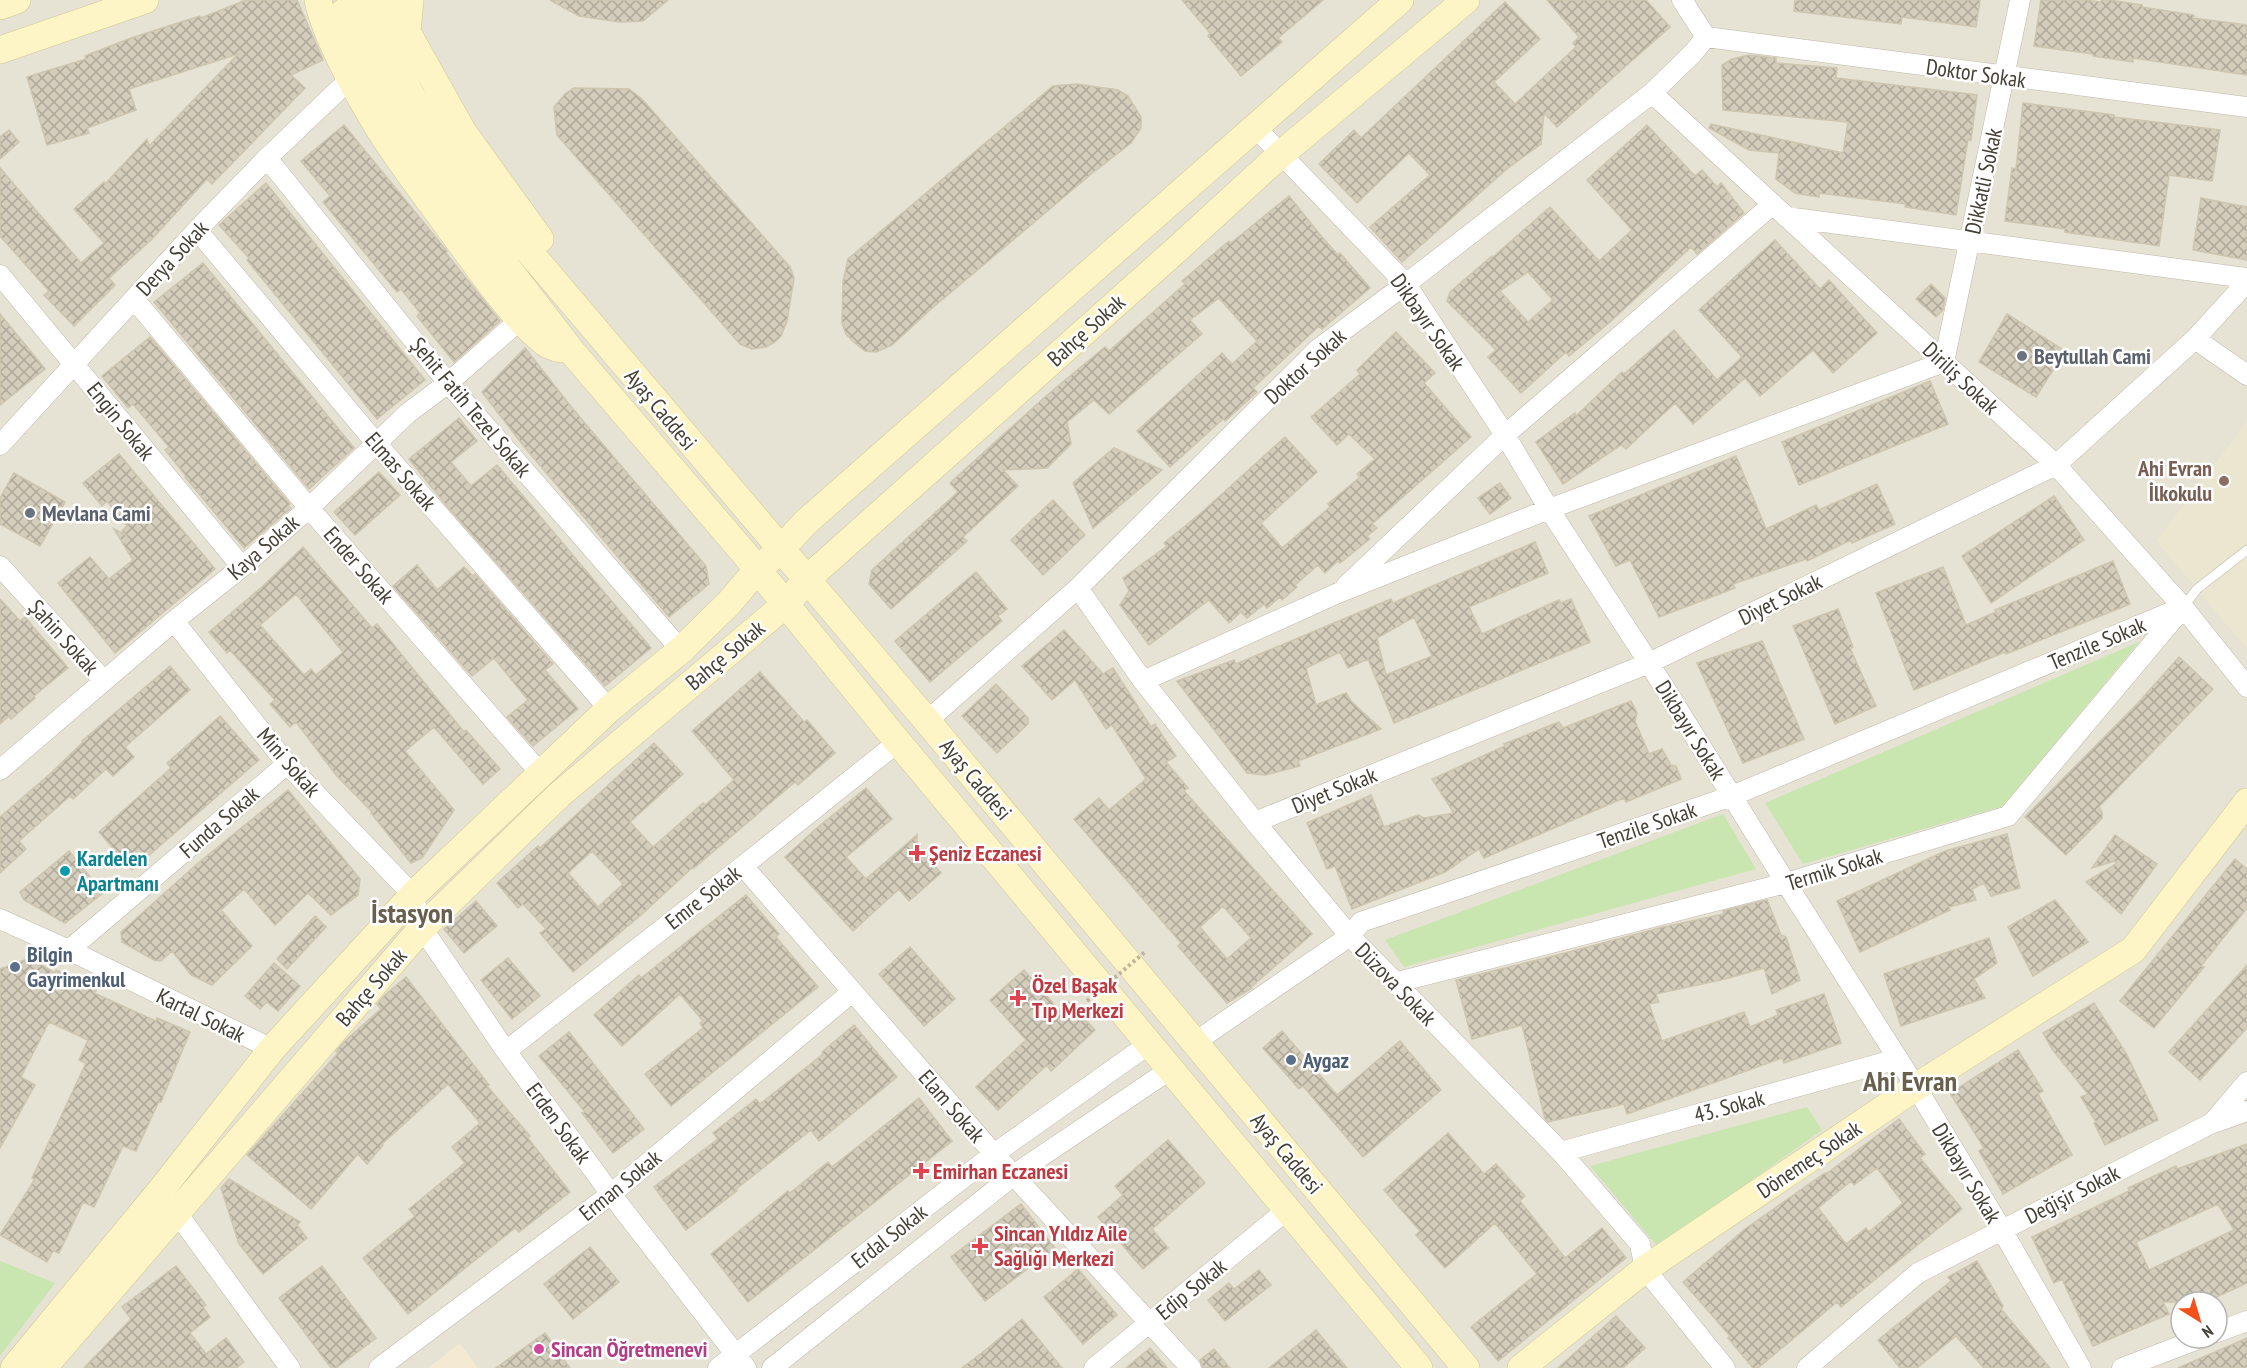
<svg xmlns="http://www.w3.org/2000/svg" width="2247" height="1368" viewBox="0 0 2247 1368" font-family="'PT Sans Narrow',sans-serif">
<defs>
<pattern id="building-cross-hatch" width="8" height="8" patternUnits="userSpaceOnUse" patternTransform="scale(1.5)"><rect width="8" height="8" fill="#d4cdbc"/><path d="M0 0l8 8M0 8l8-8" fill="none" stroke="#aea89a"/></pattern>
</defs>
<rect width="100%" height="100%" fill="#f3f0e6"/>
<path fill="#e6e2d4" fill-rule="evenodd" d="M0 0H2247V1368H0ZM2181 1302H2217V1338H2181Z"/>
<path fill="#f4e9d2" d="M460 1343 478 1368H428Z"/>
<path fill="#ebe6d0" d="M2247 421V649L2156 541Z"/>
<path fill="#c9e6b0" d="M2139 642 2003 806 1803 864 1765 803Z
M1723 814 1756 869 1404 967 1385 940Z
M1807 1107 1822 1130 1658 1247 1590 1166Z
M0 1261 55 1283 0 1356Z"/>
<path fill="url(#building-cross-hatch)" stroke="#cec5af" stroke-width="1.5" fill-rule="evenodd" d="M246 0H297L323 60 291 75 305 88 212 184 207 179 152 239 109 278 115 285 74 326 44 295 49 291 0 236V168L81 263 104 243 74 209 104 182 105 184 147 139 149 146 238 54 129 89 136 110 87 128 89 133 47 145 27 77 86 59 85 56 131 38 200 16 201 18Z
M550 0H668L643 21 620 22 579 16Z
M1182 0H1323L1278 38 1282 42 1241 76 1208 36 1210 33Z
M1547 0H1646L1670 27 1557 127 1544 113 1541 144 1508 168 1402 262 1370 227 1430 175 1409 153 1357 203 1319 164 1354 130 1361 138 1505 2 1540 39 1494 82 1515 104 1576 47 1573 43 1579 37Z
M1795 0H1980L1976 27 1902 17 1901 24 1794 11Z
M2041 0H2083L2101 2 2102 0H2109L2142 5V7L2194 15 2193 18 2247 25V75L2133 58V62L2093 56V54L2034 46Z
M1749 55 1776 58V63L1837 68 1836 78 1977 95 1971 140 1968 139 1956 215 1905 207 1906 204 1819 193V197L1795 193 1776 179 1779 153 1749 150 1709 128 1711 124 1843 153 1848 122 1723 110 1722 65 1732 59Z
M1077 84 1118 90 1128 96 1141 117V128L1131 143 1090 175 930 310 892 345 876 352 865 351 855 343 846 334 842 323 843 282 848 259 1053 86Z
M574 88 629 89 642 99 790 267 794 278 787 321 781 336 775 342 766 347 752 349 740 344 557 135 554 107 565 94Z
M2023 103 2114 115V117L2220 130 2212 181 2169 175 2159 246 2065 232V229L2005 221 2012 168 2016 169Z
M344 125 447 251 446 253 500 321 454 362 417 316 420 313 401 289 397 292 323 202 330 196 301 161Z
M1647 125 1695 176 1702 170 1717 187 1721 183 1744 213 1697 254 1691 247 1610 322 1569 356 1566 352 1521 393 1488 357 1496 350 1447 301 1450 292 1492 256 1493 257 1550 207 1599 261 1632 230 1587 180ZM1528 272 1553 300 1528 322 1500 291Z
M9 130 19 142 0 159V137Z
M266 183 425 380 377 419 247 260 249 258 219 225Z
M1289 196 1322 237 1338 255 1340 253 1370 288 1322 329 1319 326 1253 388 1257 392 1225 421 1223 419 1170 467 1137 431 1222 353 1232 364 1257 341 1219 298 1190 320 1202 334 1109 414 1094 400 1067 422 1071 444 1047 468 1003 470 1018 486 963 537 967 541 891 609 869 584 872 570 958 492 950 483 1046 396 1105 347 1109 351 1185 284 1182 281 1229 241 1231 243Z
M2201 198 2247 207V260L2193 250Z
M1775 240 1820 289 1829 280 1877 333 1833 373 1813 350 1760 396 1745 378 1693 424 1675 403 1626 449 1621 445 1563 484 1536 442 1575 413 1576 416 1622 372 1624 374 1674 330 1717 380 1742 357 1699 310Z
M203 263 354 448 309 489 154 302Z
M1931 284 1945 298 1943 310 1936 317 1916 299Z
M0 314 45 369 0 405Z
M2007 314 2065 351 2036 397 1979 362Z
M1396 332 1435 373 1424 383 1471 437 1372 524 1377 528 1367 536 1370 539 1340 563 1338 561 1325 573 1318 565 1295 585 1297 587 1282 600 1280 597 1267 608 1264 604 1247 618 1241 612 1229 623 1209 600 1149 645 1120 605 1129 591 1123 578 1167 546 1164 543 1201 513 1285 437 1317 472 1261 523 1282 548 1330 507 1328 504 1360 477 1357 474 1375 459 1349 434 1337 445 1311 417 1360 374 1357 370Z
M150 337 290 504 288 506 291 508 244 548 185 477 186 476 165 450 169 447 133 404 128 408 102 376Z
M525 348 573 409 706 566 709 584 669 617 526 449 482 392Z
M1930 381 1948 424 1799 485 1782 442Z
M459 418 477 441 451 462 471 486 497 465 651 648 605 686 446 505 409 459Z
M1114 448 1162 470 1093 528 1073 483Z
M119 454 215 569 115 653 58 583 90 557 109 579 133 560 114 529 127 536 122 531 127 526 107 501 102 506 83 483Z
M1736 456 1766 529 1816 505 1819 510 1877 484 1895 524 1852 543 1851 540 1807 561 1806 559 1733 584 1735 588 1659 617 1630 560 1616 566 1589 516Z
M379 472 400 495 355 535 334 512Z
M14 473 65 502 40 546 0 524V498Z
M1500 483 1511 498 1490 514 1478 498Z
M2054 496 2084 540 1991 603 1962 556Z
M1053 500 1085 535 1043 575 1011 540Z
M1535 542 1548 573 1469 607 1482 634 1559 600 1561 603 1571 599 1590 642 1394 723 1368 659 1348 668 1340 652 1306 668 1316 705 1346 693 1351 701 1381 729 1298 761 1300 766 1265 775 1247 773 1177 681 1234 660 1236 664 1391 599 1393 603ZM1414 617 1432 656 1386 675 1377 638Z
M303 547 372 628 377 624 464 732 466 730 500 769 483 784 434 727 405 751 454 810 422 858 411 863 371 813 372 812 336 775 296 722 290 727 270 704 275 700 230 650 227 653 209 632 263 586ZM296 594 343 652 316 675 311 669 304 675 260 625Z
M2113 561 2130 604 2006 654 2005 652 1914 690 1876 593 1943 567 1966 625 1996 612 1995 610Z
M417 565 437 590 464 567 473 576 475 574 553 664 545 670 578 709 533 746 507 717 528 700 494 658 472 676 393 586Z
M976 572 1007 609 998 616 1002 621 930 682 895 641Z
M0 599 20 621 25 617 68 668 34 696 35 698 11 719 9 716 0 724Z
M1838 609 1853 647 1850 648 1876 706 1835 724 1793 626Z
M1064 630 1103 674 1113 668 1151 727 1155 724 1176 756 1166 762 1188 788 1184 791 1312 934 1251 987 1252 988 1227 1003 1178 946 1181 943 1074 819 1099 798 1109 810 1146 779 1112 725 1106 729 1075 680 1052 700 1022 666ZM1223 906 1251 938 1227 959 1200 927Z
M1762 641 1804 739 1743 763 1697 663Z
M2179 657 2213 689 2099 807 2102 812V818L2066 855 2025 817 2137 704Z
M170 666 190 690 125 747 134 757 113 776 106 769 73 799 70 796 19 841 26 849 0 873V817L50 774 83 742 82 741Z
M760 672 804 722 807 720 835 753 798 785 795 782 694 868 693 867 641 915 573 972 540 933 546 929 523 904 518 908 497 883 538 846 540 848 654 743 683 774 630 822 653 847 703 803 705 805 734 780 692 731ZM592 851 623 884 598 907 568 873Z
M996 684 1028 718V724L997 753 962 716Z
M1631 701 1637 713 1635 721 1649 754 1662 749 1671 765 1676 766 1681 779 1626 802 1624 798 1484 858 1479 849 1445 872 1352 909 1335 866 1327 869 1307 823 1371 795 1384 827 1418 815 1424 818 1454 813 1432 779 1505 746 1504 744 1559 722 1563 728Z
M220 716 259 760 132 870 99 832 171 768 167 763Z
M866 788 892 819 846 857 866 879 917 835V845L941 873 909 901 899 889 853 931 785 857 818 827Z
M288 790 360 879 358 895 331 915 308 893 275 925 244 889 221 910 252 946 212 985 191 975 172 951 161 961 154 960 122 942 121 932 197 864Z
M2007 834 2020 888 1991 896 1984 883 1972 889 1976 900 1949 907 1950 910 1860 952 1837 901 1945 851Z
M2115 835 2157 864 2121 914 2086 882 2116 864 2115 861 2092 868Z
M69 851 103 893 65 923 24 900 20 892Z
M2235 859 2247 869V908L2201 966 2204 967 2154 1028 2120 1001Z
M746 895 779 934 776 937 818 987 671 1106 645 1074 703 1028 700 1023 703 1021 680 994 622 1046 594 1015 639 975 641 978Z
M1767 900 1781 935 1786 937 1800 980 1772 994 1764 968 1725 979 1656 994 1659 1002 1649 1004 1662 1041 1744 1012 1750 1027 1778 1015 1776 1010 1824 994 1841 1043 1784 1063 1782 1058 1627 1114 1624 1104 1548 1122 1545 1119 1522 1025 1472 1039 1456 980 1569 952 1663 927 1724 914 1723 911Z
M2055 900 2088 942 2033 976 2008 927Z
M476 901 497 926 464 953 444 929Z
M315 916 326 927 287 969 277 959Z
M1989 938 1997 963 1974 979 1985 998 1901 1026 1884 974Z
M910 947 955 999 924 1026 879 974Z
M30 958 55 973 56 970 97 989 94 993 156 1021 157 1018 190 1032 161 1102 159 1101 136 1151 123 1146 94 1207 83 1202 59 1253 53 1251 47 1262 0 1235 35 1179 32 1178 86 1063 79 1060 88 1040 49 1022 21 1077 35 1085 0 1148V969Z
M508 958 540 996 512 1019 481 980Z
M274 963 300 986 278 1011 267 1002 260 1009 245 996Z
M2247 965V1028L2200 1080 2169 1052Z
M1024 970 1060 1011 1069 1002 1095 1030 1051 1071 1047 1065 998 1110 976 1087 1026 1040 990 1000Z
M406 977 489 1085 487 1086 530 1136 528 1138 570 1192 519 1232 515 1228 408 1314 363 1258 415 1216 409 1209 465 1163 452 1147 480 1123 448 1084 382 1144 383 1145 367 1164 358 1154 311 1209 247 1155 338 1053 336 1051 346 1040 381 1009 377 1004 385 995Z
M2094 1003 2126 1053 2158 1120 2105 1145 2094 1123 2096 1122 2081 1097 2088 1094 2052 1049 2043 1033Z
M854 1025 897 1077 819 1141 811 1130 735 1190 737 1191 686 1230 654 1187 718 1139 713 1133 756 1099 760 1104 823 1054 822 1052Z
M1282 1031 1337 1095 1400 1041 1441 1090 1363 1157 1303 1086 1299 1089 1263 1048Z
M569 1032 644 1129 613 1153 582 1113 585 1112 539 1056Z
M2018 1050 2043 1091 2038 1094 2072 1155 2003 1194 1979 1151 1984 1148 1950 1093Z
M919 1098 952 1141 748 1302 711 1254 788 1191 790 1193 828 1162 832 1167Z
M1899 1119 1925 1154 1920 1158 1962 1209 1841 1307 1837 1302 1758 1368H1753L1728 1338 1730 1336 1683 1282 1745 1229 1825 1173 1826 1174ZM1877 1168 1903 1203 1869 1232 1866 1228 1846 1244 1818 1208 1851 1181 1854 1185Z
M1448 1133 1484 1174 1496 1164 1525 1196 1520 1201 1565 1258 1602 1228 1626 1258 1498 1361 1471 1327 1537 1274 1495 1223 1445 1268 1416 1235 1420 1231 1384 1190Z
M1168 1140 1205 1183 1152 1229 1168 1248 1143 1269 1098 1217 1123 1195 1115 1186Z
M2247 1144V1283L2206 1302H2163L2169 1314 2093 1346 2062 1279 2054 1283 2032 1237 2129 1191 2128 1188 2176 1166 2177 1169ZM2218 1204 2234 1230 2149 1270 2136 1242Z
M229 1179 300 1222 297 1225 307 1238 263 1274 239 1244 221 1188Z
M1021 1204 1055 1248 985 1301 951 1257Z
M590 1247 619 1282 573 1319 544 1284Z
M1977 1261 2003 1306 2001 1309 2050 1368H1984L1956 1336 1917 1368H1900L1878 1340 1951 1281 1948 1277Z
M176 1266 206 1305 203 1307 210 1317 190 1333 206 1354 226 1338 244 1362 236 1368H84L131 1319 122 1307Z
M322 1266 376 1338 336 1368H331L279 1298Z
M1078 1269 1117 1315 1083 1344 1044 1297Z
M1259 1270 1271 1285 1225 1321 1208 1300 1229 1283 1234 1289Z
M1616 1316 1645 1348 1623 1368H1558Z
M1022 1319 1062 1368H962L988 1348Z
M1316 1330 1347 1368H1269Z
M545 1333 570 1368H496Z
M2247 1338V1368H2178Z
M1150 1348 1167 1368H1126Z
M1214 1349 1230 1368H1203L1200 1360Z"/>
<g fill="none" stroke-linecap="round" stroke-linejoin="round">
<defs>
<path id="lane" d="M2183 607 2197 589 2247 550"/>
<path id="street" d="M1682 0 1706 37
M1652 93 2056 465 2183 607 2247 687
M1254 126 1406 284 1505 435 1549 509 1649 663 1786 883 1916 1087 2002 1230 2081 1368
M267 158 448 383 681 650
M1786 217 2247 278
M197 230 376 443 609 709
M0 275 242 567
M134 299 309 508 541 774
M2195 339 2247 375
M0 445 197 230 267 158 351 78
M0 566 104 681
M1346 586 1505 435 1773 204
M1078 588 1143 681 1255 822 1350 936 1561 1152 1640 1244 1645 1269 1725 1368
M174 621 287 764 413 895 422 928 506 1051 611 1194 746 1368
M1143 681 1338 593 1549 509 1944 362 2020 0
M927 721 1078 588 1318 349 1406 284 1652 93 1693 53 1706 37 2247 107
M0 770 174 621 242 567 309 508 408 413 448 383 521 319
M1255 822 1649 663 2056 465 2195 339 2247 282
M743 866 994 1154 1191 1368
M0 919 69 950 272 1049
M69 950 287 764
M1394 983 1786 883 2008 816 2180 611
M1195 1042 1350 936 1361 922 1732 796 2183 607
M506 1051 743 866 898 742
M2213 1123 2247 1111
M1561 1152 1897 1059
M169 1202 290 1368
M2217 1332 2247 1321
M379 1368 611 1194 852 992
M718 1368 994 1154 1149 1044
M772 1368 1015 1174 1171 1069
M1094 1368 1287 1210
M1807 1368 1918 1273 2212 1123 2247 1082
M2122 1368 2201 1338"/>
<path id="secondary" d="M318 0C326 38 356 90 376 124 399 162 427 197 453 233 479 268 510 315 544 342 548 346 555 347 561 349
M361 0 411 95 441 142 493 209 927 721 1466 1368
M387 0 407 32
M410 0 407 32 463 132 540 239
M0 6 17 0
M344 12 382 84 452 196 573 353 744 553 898 742 1419 1368
M0 50 145 0
M14 1368 161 1190 272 1049 413 895 609 709 681 650 729 603 757 570 781 549 806 522 1400 0
M43 1368 422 928 559 795 786 604 807 579 1175 251 1281 154 1466 0
M1521 1368 1645 1269 1916 1087 2133 950 2247 802"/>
</defs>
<use href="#lane" stroke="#beb8a9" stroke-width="10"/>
<use href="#street" stroke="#beb8a9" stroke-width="21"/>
<use href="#secondary" stroke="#d2c797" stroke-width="28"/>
<use href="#lane" stroke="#fff" stroke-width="9"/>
<use href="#street" stroke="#fff" stroke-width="20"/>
<use href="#secondary" stroke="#fdf5c6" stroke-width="27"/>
<path stroke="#bfb69b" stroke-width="4" stroke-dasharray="3 3" stroke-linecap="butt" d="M1087 1001 1145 952"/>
</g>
<g fill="#6b7280" stroke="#fff" stroke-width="2">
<circle cx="2022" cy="356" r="6"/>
<circle cx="30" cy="513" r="6"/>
</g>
<circle fill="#8d6e63" stroke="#fff" stroke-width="2" cx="2224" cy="481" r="6"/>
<g fill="#e0444e" stroke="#fff" stroke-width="2">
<path d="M914 844h6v6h6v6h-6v6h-6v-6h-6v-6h6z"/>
<path d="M1015 989h6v6h6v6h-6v6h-6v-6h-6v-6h6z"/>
<path d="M918 1162h6v6h6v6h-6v6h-6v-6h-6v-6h6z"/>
<path d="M977 1237h6v6h6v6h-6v6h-6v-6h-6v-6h6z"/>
</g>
<circle fill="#0f9aa8" stroke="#fff" stroke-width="2" cx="65" cy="871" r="6"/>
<g fill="#5c6f8a" stroke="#fff" stroke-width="2">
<circle cx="15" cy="967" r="6"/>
<circle cx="1291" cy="1060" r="6"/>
</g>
<circle fill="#d1479c" stroke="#fff" stroke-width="2" cx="539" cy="1349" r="6"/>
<g text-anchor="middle" stroke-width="5" stroke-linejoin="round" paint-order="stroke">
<g font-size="22" fill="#454036" stroke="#fff">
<text transform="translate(1976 73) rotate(8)" y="8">Doktor Sokak</text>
<text transform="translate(1983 181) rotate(-78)" y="8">Dikkatli Sokak</text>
<text transform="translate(172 258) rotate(-47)" y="8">Derya Sokak</text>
<text transform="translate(1428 322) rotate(55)" y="8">Dikbayır Sokak</text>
<text transform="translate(1086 330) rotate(-42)" y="8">Bahçe Sokak</text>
<text transform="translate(1305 366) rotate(-42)" y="8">Doktor Sokak</text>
<text transform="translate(1961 378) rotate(43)" y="8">Diriliş Sokak</text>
<text transform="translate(471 407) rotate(50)" y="8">Şehit Fatih Tezel Sokak</text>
<text transform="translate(661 409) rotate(50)" y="8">Ayaş Caddesi</text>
<text transform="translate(121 421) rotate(51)" y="8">Engin Sokak</text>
<text transform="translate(401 471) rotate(49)" y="8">Elmas Sokak</text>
<text transform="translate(263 547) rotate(-41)" y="8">Kaya Sokak</text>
<text transform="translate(359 565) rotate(49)" y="8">Ender Sokak</text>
<text transform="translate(1780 599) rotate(-26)" y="8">Diyet Sokak</text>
<text transform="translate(64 637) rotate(48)" y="8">Şahin Sokak</text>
<text transform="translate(2097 643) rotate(-23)" y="8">Tenzile Sokak</text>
<text transform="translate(725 655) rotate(-40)" y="8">Bahçe Sokak</text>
<text transform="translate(1691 730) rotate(58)" y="8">Dikbayır Sokak</text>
<text transform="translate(289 762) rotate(49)" y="8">Mini Sokak</text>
<text transform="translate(976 779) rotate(50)" y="8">Ayaş Caddesi</text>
<text transform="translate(1334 790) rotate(-22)" y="8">Diyet Sokak</text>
<text transform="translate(219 822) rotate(-41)" y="8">Funda Sokak</text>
<text transform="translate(1647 825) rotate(-19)" y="8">Tenzile Sokak</text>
<text transform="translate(1834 869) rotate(-17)" y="8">Termik Sokak</text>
<text transform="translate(703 897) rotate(-38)" y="8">Emre Sokak</text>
<text transform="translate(1396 984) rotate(46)" y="8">Düzova Sokak</text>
<text transform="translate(371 987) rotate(-49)" y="8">Bahçe Sokak</text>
<text transform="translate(201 1015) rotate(26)" y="8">Kartal Sokak</text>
<text transform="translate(952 1106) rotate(49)" y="8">Elam Sokak</text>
<text transform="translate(1729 1106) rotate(-15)" y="8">43. Sokak</text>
<text transform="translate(559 1123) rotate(54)" y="8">Erden Sokak</text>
<text transform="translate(1287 1153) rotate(50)" y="8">Ayaş Caddesi</text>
<text transform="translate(1809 1159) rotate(-34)" y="8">Dönemeç Sokak</text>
<text transform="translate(1967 1173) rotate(59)" y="8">Dikbayır Sokak</text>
<text transform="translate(620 1185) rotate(-39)" y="8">Erman Sokak</text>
<text transform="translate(2072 1194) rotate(-27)" y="8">Değişir Sokak</text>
<text transform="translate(889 1236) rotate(-38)" y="8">Erdal Sokak</text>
<text transform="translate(1191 1289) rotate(-39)" y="8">Edip Sokak</text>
</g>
<g font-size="22" font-weight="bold" fill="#5b616d" stroke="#fff" text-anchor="start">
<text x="2034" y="364">Beytullah Cami</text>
<text x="42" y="521">Mevlana Cami</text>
</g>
<g font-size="22" font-weight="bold" fill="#785e54" stroke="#fff" text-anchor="end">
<text x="2212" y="476">Ahi Evran<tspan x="2212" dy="25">İlkokulu</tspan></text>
</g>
<g font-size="22" font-weight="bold" fill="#be3a42" stroke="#fff" text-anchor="start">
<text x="929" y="861">Şeniz Eczanesi</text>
<text x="1032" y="993">Özel Başak<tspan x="1032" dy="25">Tıp Merkezi</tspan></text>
<text x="933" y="1179">Emirhan Eczanesi</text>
<text x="994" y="1241">Sincan Yıldız Aile<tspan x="994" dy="25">Sağlığı Merkezi</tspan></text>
</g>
<g font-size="22" font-weight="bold" fill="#0d838f" stroke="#fff" text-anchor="start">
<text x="77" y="866">Kardelen<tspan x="77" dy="25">Apartmanı</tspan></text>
</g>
<g font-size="22" font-weight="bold" fill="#4e5e75" stroke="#fff" text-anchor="start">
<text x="27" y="962">Bilgin<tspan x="27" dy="25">Gayrimenkul</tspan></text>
<text x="1303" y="1068">Aygaz</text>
</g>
<g font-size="22" font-weight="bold" fill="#b23c85" stroke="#fff" text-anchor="start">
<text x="551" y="1357">Sincan Öğretmenevi</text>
</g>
<g font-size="28" font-weight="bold" fill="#685f4d" stroke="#fff">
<text x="412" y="923">İstasyon</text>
<text x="1910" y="1091">Ahi Evran</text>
</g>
</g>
<g transform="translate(2199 1320) rotate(143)"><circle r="28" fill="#ffffff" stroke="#b5b3af" stroke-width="1.5"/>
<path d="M0-4.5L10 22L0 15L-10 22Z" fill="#f4501c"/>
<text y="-9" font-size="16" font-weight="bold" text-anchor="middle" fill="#454036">N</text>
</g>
</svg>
